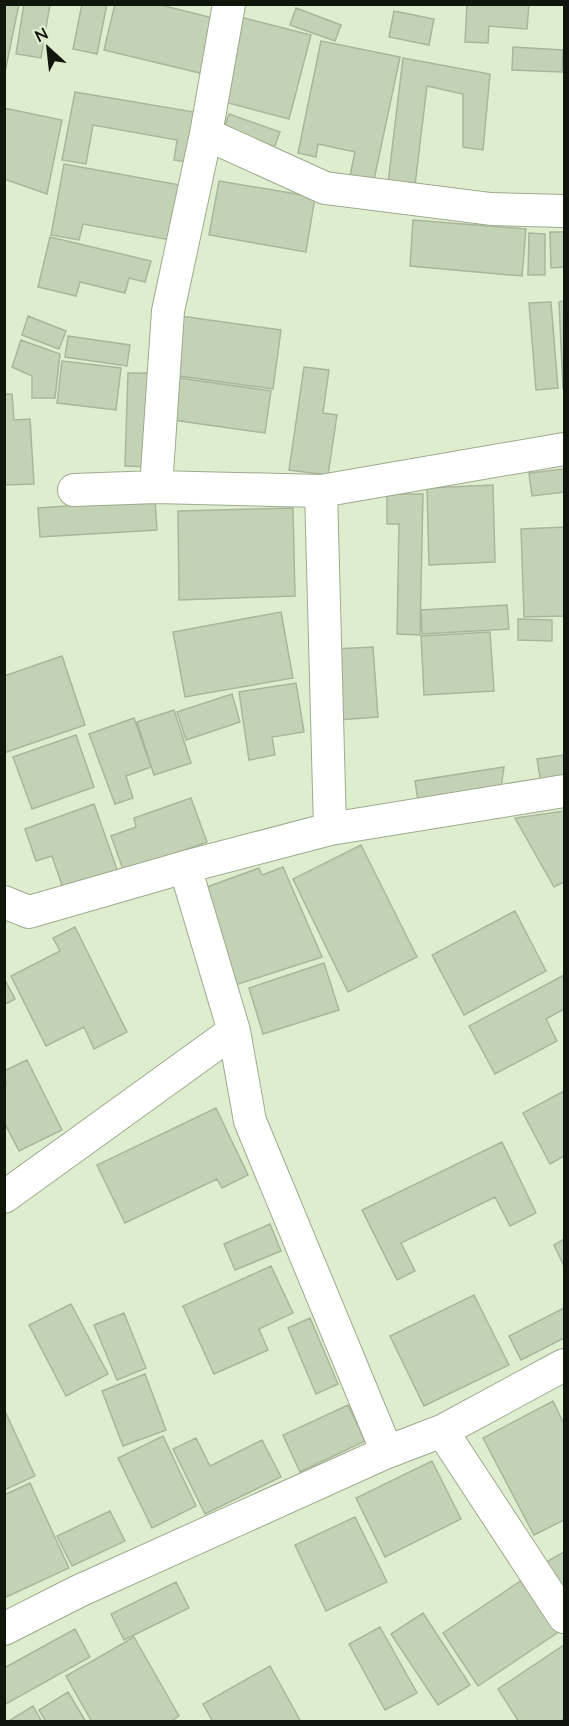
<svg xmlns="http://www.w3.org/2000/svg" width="569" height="1726" viewBox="0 0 569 1726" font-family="Lato,sans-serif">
<rect width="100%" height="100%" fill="#dfedcf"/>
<path fill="#c3d1b4" stroke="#a9b69a" stroke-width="1.5" d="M4 4H19L5 72H4Z
M24 4H50L41 58 16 54Z
M82 4H107L97 54 73 49Z
M115 4H157L217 19 204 74 104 50Z
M467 4H529L527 29 489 26 488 43 465 42Z
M296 8 341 25 335 41 290 25Z
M394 11 434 19 429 45 389 37Z
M236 16 311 35 289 119 213 99Z
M321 41 400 57 374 180 350 176 355 152 318 144 316 157 298 153Z
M513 47 563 50 562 72 512 70Z
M403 58 490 74 483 150 463 147V94L427 86 415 185 388 183Z
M75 92 206 114 197 164 174 160 177 140 93 125 86 164 62 160Z
M4 108 62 120 47 194 4 179Z
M229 114 280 132 271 156 220 138Z
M64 164 191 187 181 242 83 224 79 240 51 235Z
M219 181 315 197 306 252 209 235Z
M413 220 526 229 522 276 410 266Z
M550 232H564V267L551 268Z
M529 233 545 234V275H528Z
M50 237 151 261 145 282 129 278 125 293 80 282 76 296 38 287Z
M564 301V389H563L559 302Z
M551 302 558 388 536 390 529 303Z
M28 316 66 331 59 349 22 335Z
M180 316 281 330 273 389 172 375Z
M68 336 130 345 127 366 65 357Z
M21 340 60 354 55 398H32V376L12 367Z
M62 361 121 368 116 410 57 403Z
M304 367 329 370 323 413 337 415 328 475 289 470Z
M128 373H155L152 467 125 466Z
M172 377 271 391 265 433 166 419Z
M4 394H12L14 420 30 419 34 484 4 485Z
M564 469V492L532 496 529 473Z
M493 485 495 562 429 565 427 488Z
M387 494H423L420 635 397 634 399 524H387Z
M155 500 157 530 40 537 38 508Z
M293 508 295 596 179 600 178 511Z
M564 527V616L524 617 521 529Z
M507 605 509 629 422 634 421 610Z
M281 612 293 678 185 697 173 632Z
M518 619 552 620V641L518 640Z
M490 632 494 691 424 695 421 636Z
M373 647 378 717 338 720 334 649Z
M62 656 85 725 4 753V676Z
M296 683 304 732 272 737 275 755 249 760 239 692Z
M232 694 240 722 186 740 177 712Z
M174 710 191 763 154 775 137 722Z
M134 718 151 767 126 776 133 798 115 804 89 734Z
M76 735 94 787 32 809 13 757Z
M564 755V780L541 784 537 759Z
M504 767 501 788 418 801 415 781Z
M191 798 207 842 124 872 111 836 136 827 134 818Z
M94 804 119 875 65 894 52 856 36 861 25 829Z
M564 811V882L554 887 515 818Z
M361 845 417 957 348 992 293 879Z
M283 867 322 957 229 987 197 900 210 895 207 887 259 868 262 875Z
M515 911 546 971 464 1015 432 955Z
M75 927 127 1032 94 1049 84 1027 46 1046 11 976 60 951 53 938Z
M324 963 339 1010 263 1034 249 988Z
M564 975V1009L546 1019 557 1041 495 1074 469 1026Z
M4 978 15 999 4 1005Z
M27 1060 62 1130 19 1151 4 1122V1085L6 1084 4 1071Z
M564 1091V1156L550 1164 523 1113Z
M216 1108 248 1175 222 1188 217 1179 125 1223 97 1165Z
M502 1142 536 1213 510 1226 495 1197 401 1243 415 1271 397 1280 362 1210Z
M270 1224 281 1251 235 1270 224 1244Z
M564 1239V1266L554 1245Z
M271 1266 293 1313 259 1329 268 1350 214 1374 183 1306Z
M474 1295 509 1365 424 1406 390 1336Z
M71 1304 108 1374 66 1396 29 1325Z
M564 1308V1338L521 1360 509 1336Z
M124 1313 146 1368 117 1380 94 1325Z
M310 1318 338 1384 316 1394 288 1328Z
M145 1374 166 1430 123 1446 102 1391Z
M553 1401 564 1424V1520L534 1535 483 1438Z
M348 1405 365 1441 300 1472 283 1435Z
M4 1409 35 1476 4 1490Z
M163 1436 196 1506 152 1528 118 1458Z
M196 1438 210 1466 262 1440 281 1477 205 1514 173 1449Z
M432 1461 461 1519 385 1557 356 1498Z
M30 1483 69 1568 4 1598V1495Z
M110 1511 125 1541 72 1566 57 1536Z
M355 1517 387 1582 326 1611 295 1545Z
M564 1552V1595L546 1562Z
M525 1578 560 1631 478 1686 443 1633Z
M176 1582 189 1608 124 1640 111 1614Z
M423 1613 470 1685 438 1705 391 1634Z
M380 1627 417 1693 385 1710 349 1644Z
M75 1629 90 1657 4 1705V1668Z
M134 1637 179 1716 170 1722H92L66 1676Z
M564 1645V1718L560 1722H519L498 1689Z
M270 1666 301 1722H213L203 1704Z
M68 1692 86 1722H46L39 1710Z
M33 1706 42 1722H7Z"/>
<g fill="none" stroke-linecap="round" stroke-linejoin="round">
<defs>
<path id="minor" d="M206 134 325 188 491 209 564 211
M156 487 168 311 206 134 229 4
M74 490 156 487 321 491 564 449
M321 491 330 829
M185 867 234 1031 250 1121 387 1452
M4 902 29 912 185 867 330 829 564 791
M4 1197 234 1031
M442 1431 564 1617
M4 1629 79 1591 387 1452 442 1431 564 1365"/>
</defs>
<use href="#minor" stroke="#9daa8e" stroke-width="34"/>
<use href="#minor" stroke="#fff" stroke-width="32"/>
</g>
<rect width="569" height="1726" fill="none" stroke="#11160c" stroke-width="12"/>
<g transform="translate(48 48) rotate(333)" stroke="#dfedcf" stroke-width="4.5" paint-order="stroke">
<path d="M0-4.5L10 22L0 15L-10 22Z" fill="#11160c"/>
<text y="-9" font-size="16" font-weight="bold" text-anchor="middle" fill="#11160c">N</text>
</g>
</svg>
